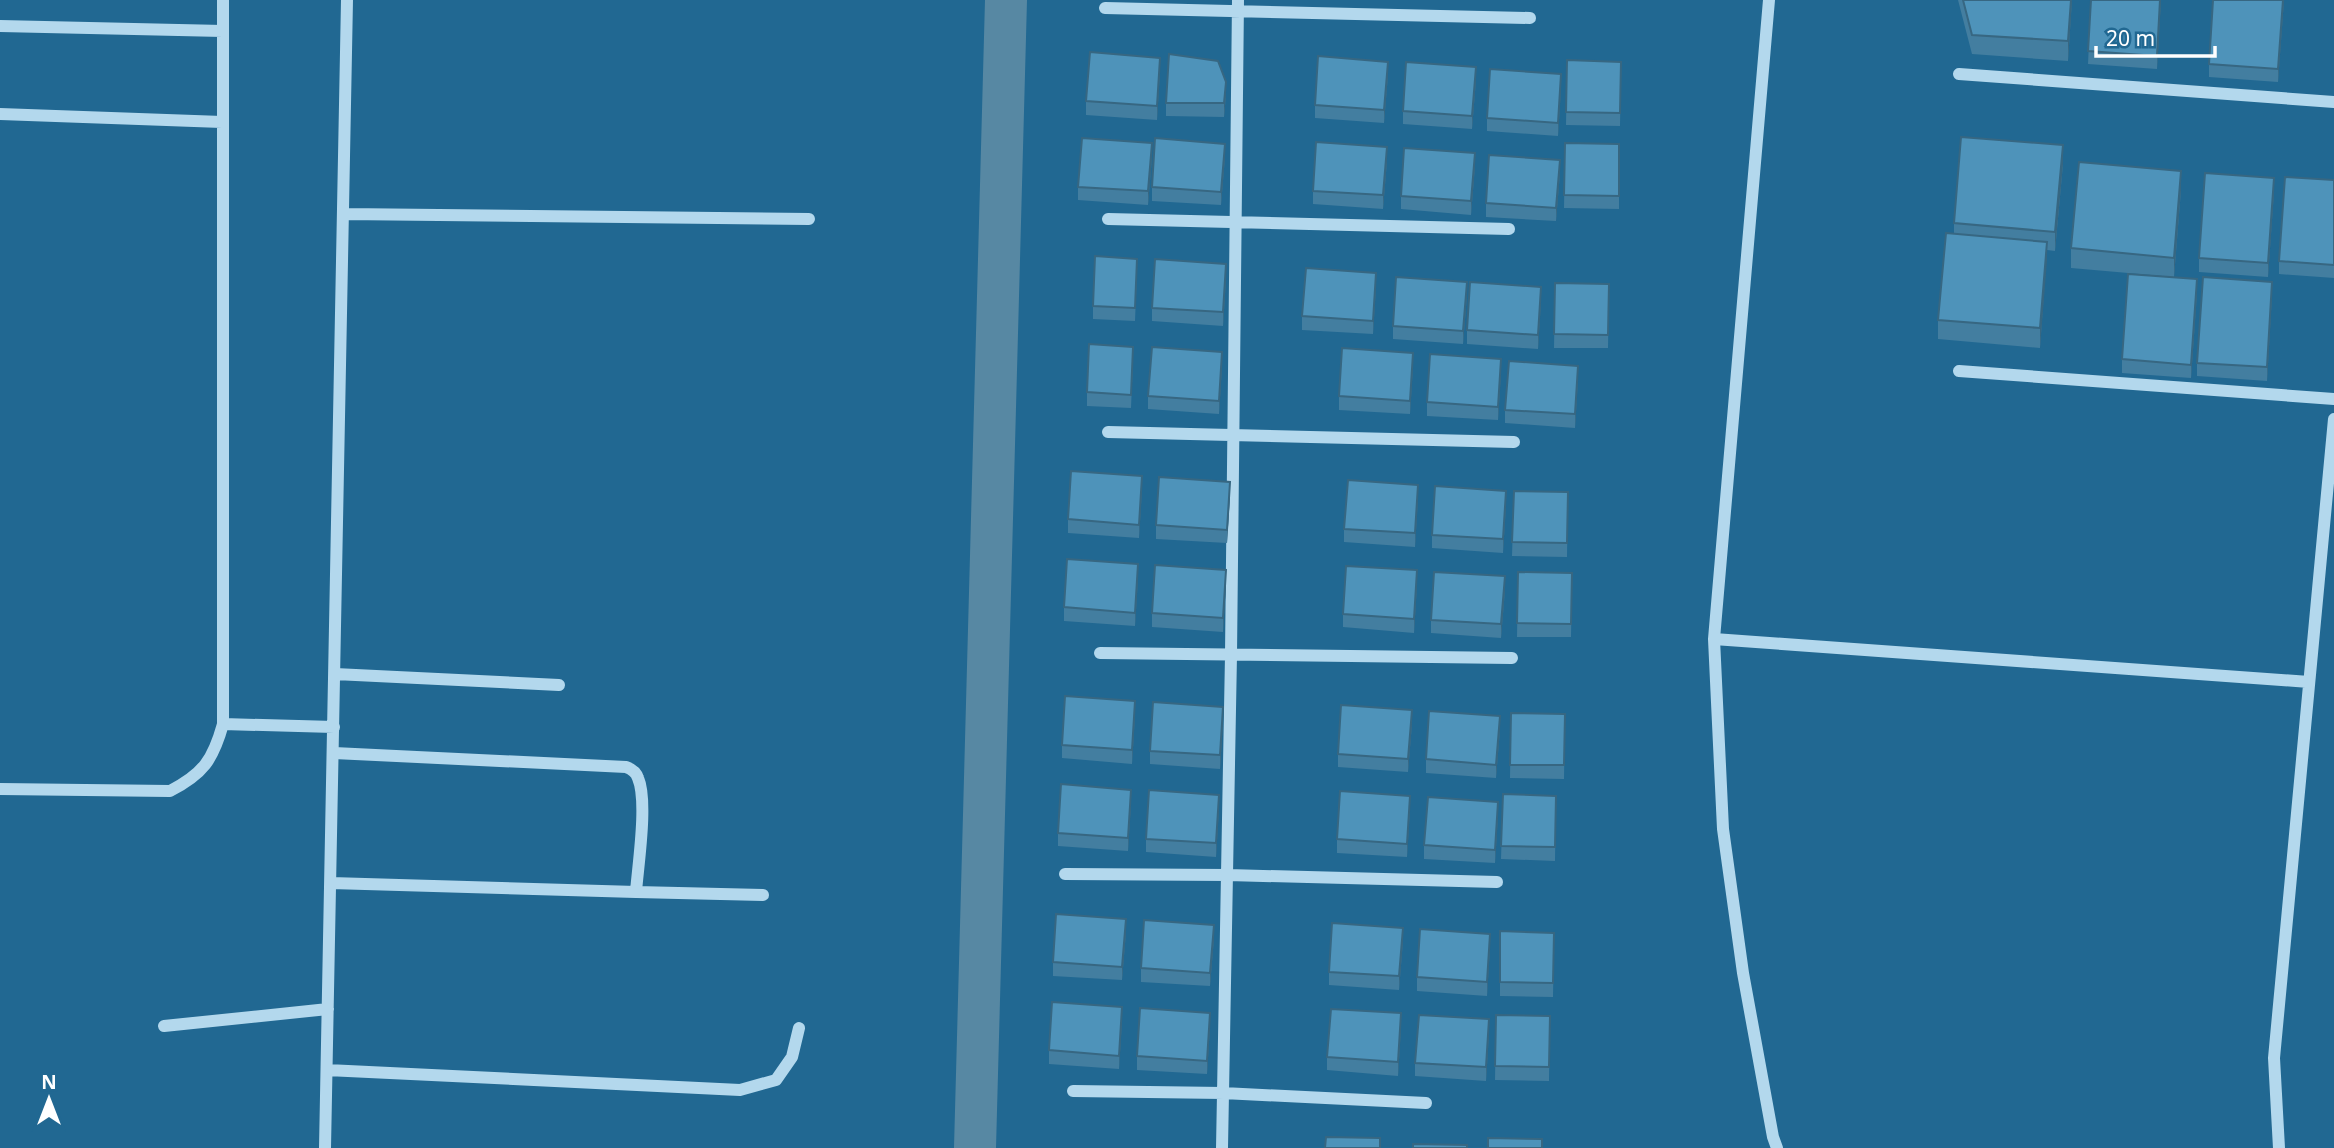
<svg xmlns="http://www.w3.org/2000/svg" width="2334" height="1148" viewBox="0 0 2334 1148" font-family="'Noto Sans',sans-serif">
<rect width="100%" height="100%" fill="#216892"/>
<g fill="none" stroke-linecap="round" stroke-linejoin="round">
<path stroke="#5788a3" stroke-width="42" d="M975 1148 1006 0"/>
<path stroke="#b3d8ed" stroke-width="12" d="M1769 0 1714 639 1723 829 1743 973 1773 1137 1777 1148
M1105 8 1530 18
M0 26 223 31
M1959 74 2334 102
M0 114 222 122
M344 214 809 219
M1108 219 1509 229
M1959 371 2334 399
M1108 432 1514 442
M1714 639 2309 682
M1100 653 1512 658
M335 674 559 685
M223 724 334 727
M0 789 170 791C203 774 213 760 223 724V0
M1065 874 1228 875 1497 882
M331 883 636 892C638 865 648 801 638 778 636 772 632 769 626 767L334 753
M636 892 763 895
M164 1026 328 1009
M327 1070 740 1090 776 1080 792 1057 799 1028
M1073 1091 1223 1093 1426 1103
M325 1148 347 0
M1222 1148 1231 655 1238 0
M2279 1148 2274 1058 2334 419"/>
</g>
<path fill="#437ea0" d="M1958 0H2072L2068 61 1972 54Z
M2091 0H2161L2157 69 2088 64Z
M2284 0 2278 82 2209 77V64Z
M1567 60 1621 62 1620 126 1566 125Z
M1160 71 1157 120 1086 115V101Z
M1388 75 1384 123 1315 118V105Z
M1476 80 1472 129 1403 124V111Z
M1561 88 1558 136 1487 131V118Z
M1226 95 1224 117 1166 116V103Z
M1565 143 1619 144V209L1564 208Z
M1152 157 1148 205 1078 200V187Z
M1225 157 1221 205 1152 201V187Z
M1387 161 1383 209 1313 204V191Z
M2063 164 2055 251 2047 250 2040 348 1938 339V320L1954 234V223Z
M1475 166 1471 215 1401 209V196Z
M1560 173 1556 221 1486 217V203Z
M2334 180V278L2279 274V261Z
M2181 190 2174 277 2071 268V248Z
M2274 192 2268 277 2199 272V258Z
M1137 272 1135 321 1093 319V306Z
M1226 278 1223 326 1152 321V308Z
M1555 283 1609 284 1608 348H1554Z
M1376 286 1373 334 1302 330V316Z
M2197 293 2191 378 2122 373V359Z
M1467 295 1463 344 1393 339V326Z
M2272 295 2267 381 2197 376V363Z
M1541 301 1538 349 1467 344V330Z
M1133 360 1131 408 1087 406V392Z
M1222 365 1219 414 1148 409V396Z
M1413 366 1410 414 1339 410V396Z
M1501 372 1498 420 1427 416V402Z
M1578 379 1575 428 1505 423V410Z
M1142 489 1139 538 1068 533V519Z
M1514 491 1568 492 1567 557 1512 556Z
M1230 495 1227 543 1156 539V525Z
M1418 498 1415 547 1344 542V529Z
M1506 504 1503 553 1432 548V535Z
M1518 572 1572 573 1571 637H1517Z
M1138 578 1135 626 1064 621V607Z
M1226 583 1223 632 1152 627V613Z
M1417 584 1414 633 1343 627V614Z
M1505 590 1501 638 1431 633V620Z
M1511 713 1565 714 1564 779 1510 778Z
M1135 715 1132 764 1062 758V745Z
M1223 721 1220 769 1150 764V751Z
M1412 724 1408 772 1338 767V754Z
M1500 730 1496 778 1426 773V759Z
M1503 794 1556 796 1555 861 1501 859Z
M1131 803 1128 851 1058 846V833Z
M1219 808 1216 857 1146 852V839Z
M1410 809 1407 857 1337 853V839Z
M1498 815 1495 863 1424 859V845Z
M1500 931 1554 933 1553 997 1500 996Z
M1126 932 1122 980 1053 976V962Z
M1214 938 1210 986 1141 982V968Z
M1403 941 1399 990 1329 985V972Z
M1490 947 1487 996 1417 991V977Z
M1496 1015 1550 1016 1549 1081 1495 1080Z
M1122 1020 1119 1069 1049 1064V1050Z
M1210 1026 1207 1074 1137 1070V1056Z
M1401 1027 1398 1076 1327 1070V1057Z
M1489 1033 1486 1081 1415 1076V1063Z"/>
<path fill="#376782" d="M2071 0H2072L2068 61V41Z
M2160 0H2161L2157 69V56Z
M2283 0H2284L2278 82V69Z
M1160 58V71L1157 120V106Z
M1388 62V75L1384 123V110Z
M1476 67V80L1472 129V116Z
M1561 74V88L1558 136V123Z
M1226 82V95L1224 117V103Z
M1152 143V157L1148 205V191Z
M1225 144V157L1221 205V192Z
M2063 145V164L2055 251V232Z
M1387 147V161L1383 209V195Z
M1475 153V166L1471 215V201Z
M1560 160V173L1556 221V208Z
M2181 171V190L2174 277V258Z
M2274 178V192L2268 277V263Z
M2047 242V261L2040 348V328Z
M1226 264V278L1223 326V312Z
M1376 273V286L1373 334V321Z
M2197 279V293L2191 378V365Z
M1467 282V295L1463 344V331Z
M2272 282V295L2267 381V367Z
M1541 287V301L1538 349V335Z
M1222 352V365L1219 414V401Z
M1413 353V366L1410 414V401Z
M1501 359V372L1498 420V407Z
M1578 366V379L1575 428V414Z
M1142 476V489L1139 538V525Z
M1230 482V495L1227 543V530Z
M1418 485V498L1415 547V533Z
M1506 491V504L1503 553V539Z
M1138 564V578L1135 626V613Z
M1226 570V583L1223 632V618Z
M1417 570V584L1414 633V619Z
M1505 576V590L1501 638V624Z
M1135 701V715L1132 764V750Z
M1223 707V721L1220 769V755Z
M1412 710V724L1408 772V759Z
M1500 716V730L1496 778V765Z
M1131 790V803L1128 851V838Z
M1219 795V808L1216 857V843Z
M1410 796V809L1407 857V844Z
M1498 802V815L1495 863V850Z
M1126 919V932L1122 980V967Z
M1214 925V938L1210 986V973Z
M1403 928V941L1399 990V976Z
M1490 934V947L1487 996V982Z
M1122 1007V1020L1119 1069V1056Z
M1210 1013V1026L1207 1074V1061Z
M1401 1013V1027L1398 1076V1062Z
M1489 1019V1033L1486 1081V1067Z"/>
<path fill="#4e93ba" stroke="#376782" stroke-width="2" d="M1963 0H2071L2068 41 1972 35Z
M2091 0H2160L2157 56 2088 51Z
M2213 0H2283L2278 69 2209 64Z
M1090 52 1160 58 1157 106 1086 101Z
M1169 54 1218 61 1226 82 1224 103H1166Z
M1318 56 1388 62 1384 110 1315 105Z
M1567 60 1621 62 1620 113 1566 112Z
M1406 62 1476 67 1472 116 1403 111Z
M1490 69 1561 74 1558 123 1487 118Z
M1961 137 2063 145 2055 232 1954 223Z
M1082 138 1152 143 1148 191 1078 187Z
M1155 138 1225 144 1221 192 1152 187Z
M1316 142 1387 147 1383 195 1313 191Z
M1565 143 1619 144V196L1564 195Z
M1404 148 1475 153 1471 201 1401 196Z
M1489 155 1560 160 1556 208 1486 203Z
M2079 162 2181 171 2174 258 2071 248Z
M2205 173 2274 178 2268 263 2199 258Z
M2285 177 2334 180V265L2279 261Z
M1946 233 2047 242 2040 328 1938 320Z
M1095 256 1137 259 1135 308 1093 306Z
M1155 259 1226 264 1223 312 1152 308Z
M1306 268 1376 273 1373 321 1302 316Z
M2128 274 2197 279 2191 365 2122 359Z
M1396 277 1467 282 1463 331 1393 326Z
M2203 277 2272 282 2267 367 2197 363Z
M1470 282 1541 287 1538 335 1467 330Z
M1555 283 1609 284 1608 335 1554 334Z
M1089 344 1133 347 1131 395 1087 392Z
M1152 347 1222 352 1219 401 1148 396Z
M1342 348 1413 353 1410 401 1339 396Z
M1430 354 1501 359 1498 407 1427 402Z
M1509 361 1578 366 1575 414 1505 410Z
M1071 471 1142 476 1139 525 1068 519Z
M1159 477 1230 482 1227 530 1156 525Z
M1348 480 1418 485 1415 533 1344 529Z
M1435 486 1506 491 1503 539 1432 535Z
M1514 491 1568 492 1567 543 1512 542Z
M1067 559 1138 564 1135 613 1064 607Z
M1155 565 1226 570 1223 618 1152 613Z
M1346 566 1417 570 1414 619 1343 614Z
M1434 572 1505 576 1501 624 1431 620Z
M1518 572 1572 573 1571 624 1517 623Z
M1065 696 1135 701 1132 750 1062 745Z
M1153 702 1223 707 1220 755 1150 751Z
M1341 705 1412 710 1408 759 1338 754Z
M1429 711 1500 716 1496 765 1426 759Z
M1511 713 1565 714 1564 765H1510Z
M1061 784 1131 790 1128 838 1058 833Z
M1149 790 1219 795 1216 843 1146 839Z
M1340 791 1410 796 1407 844 1337 839Z
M1503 794 1556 796 1555 847 1501 846Z
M1428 797 1498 802 1495 850 1424 845Z
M1056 914 1126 919 1122 967 1053 962Z
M1144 920 1214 925 1210 973 1141 968Z
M1332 923 1403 928 1399 976 1329 972Z
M1420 929 1490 934 1487 982 1417 977Z
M1500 931 1554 933 1553 983 1500 982Z
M1052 1002 1122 1007 1119 1056 1049 1050Z
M1140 1008 1210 1013 1207 1061 1137 1056Z
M1331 1009 1401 1013 1398 1062 1327 1057Z
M1419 1015 1489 1019 1486 1067 1415 1063Z
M1496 1015 1550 1016 1549 1067 1495 1066Z
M1326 1137 1380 1138V1148H1325Z
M1488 1138 1542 1139V1148H1488Z
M1413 1144 1467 1145V1148H1413Z"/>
<g transform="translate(49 1099)" stroke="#216892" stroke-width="5" paint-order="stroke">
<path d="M0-5L12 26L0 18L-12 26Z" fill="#ffffff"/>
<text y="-10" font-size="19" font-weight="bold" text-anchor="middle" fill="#ffffff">N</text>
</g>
<path d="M2096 46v10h119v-10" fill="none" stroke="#ffffff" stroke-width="3.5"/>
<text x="2106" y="46" font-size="21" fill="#ffffff" stroke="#216892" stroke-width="5" paint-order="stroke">20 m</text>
</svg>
